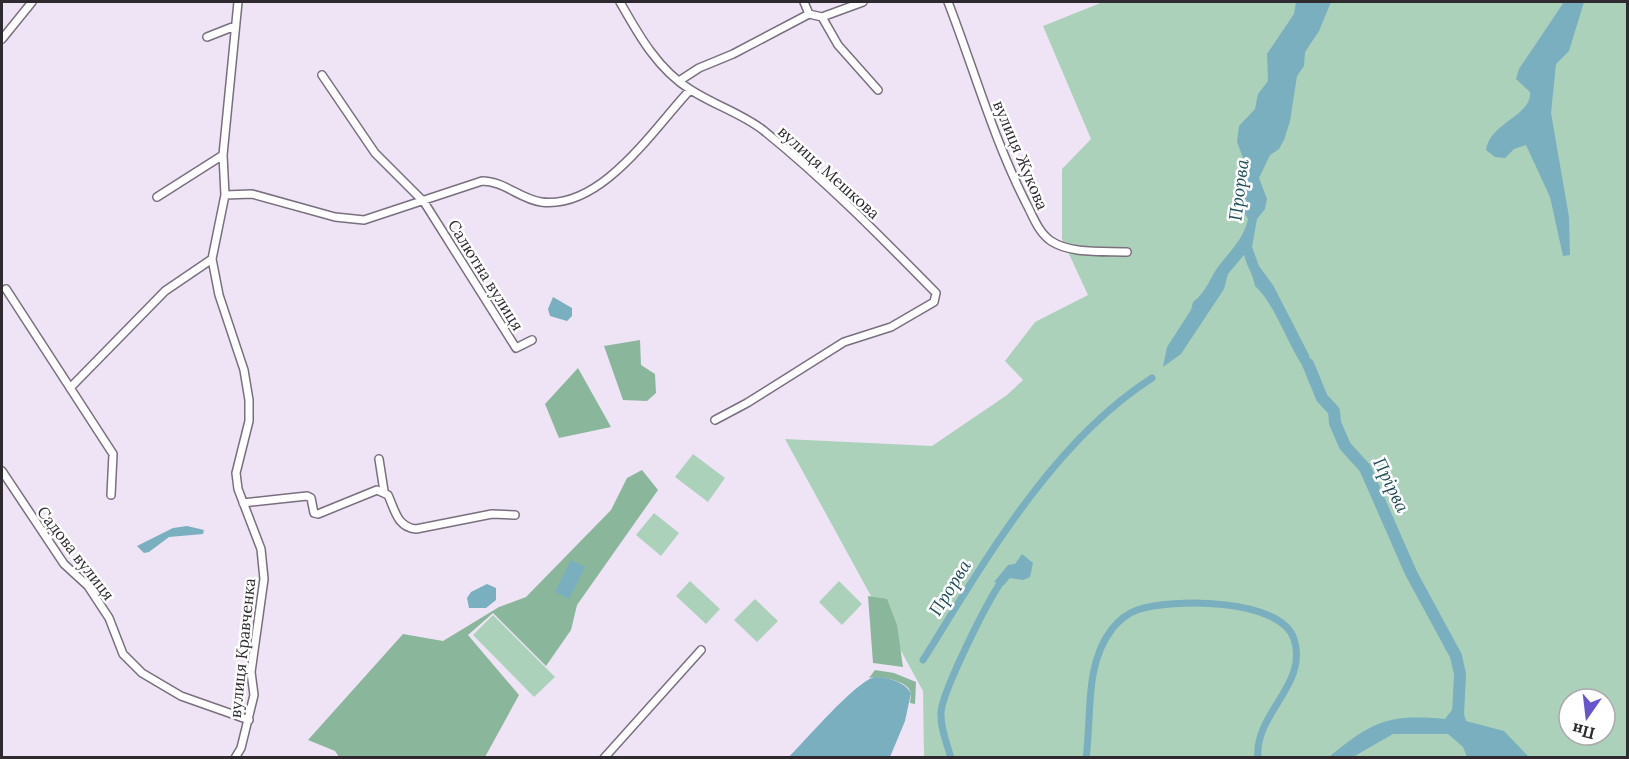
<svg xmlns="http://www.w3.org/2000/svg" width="1629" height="759" viewBox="0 0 1629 759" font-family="Lora,serif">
<rect width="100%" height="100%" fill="#efe4f5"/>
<path fill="#acd1ba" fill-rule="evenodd" d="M1103 2H1627V757H924L923 691 785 439 932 446 1007 395 1023 380 1005 361 1035 322 1088 295 1062 239V169L1091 139 1043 26ZM1569 699H1605V735H1569Z
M693 454 725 478 708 502 675 477Z
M654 513 679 533 661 556 636 535Z
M690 581 720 609 706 624 676 596Z
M839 581 862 604 842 625 819 602Z
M755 599 778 621 757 642 734 620Z
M493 615 555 677 534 697 473 635Z"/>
<path fill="#8ab69c" d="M640 340 641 365 655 374 656 393 647 401 623 400 604 346Z
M578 368 611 427 559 438 545 404Z
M642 470 658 490 577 605 571 630 546 666 493 613 468 635 519 695 485 757H339L335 751 308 740 403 634 443 641 499 607 526 597 611 510 627 478Z
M868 596 887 599 897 625 903 667 873 663Z
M875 670 894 673 916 682 915 704 910 703C910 703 911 694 911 693 908 680 879 676 869 678Z"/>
<path fill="#79afbe" d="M1296 2H1331L1319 31 1305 52 1304 66 1297 76 1290 121 1284 140 1279 149 1270 155 1259 178 1267 199 1265 209 1257 219 1252 247 1259 266 1273 285 1309 355 1314 377C1294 366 1279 307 1255 286 1253 274 1247 267 1244 255L1228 274 1224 289 1181 354 1163 367 1167 347 1191 310 1193 302C1207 292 1210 276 1221 263 1232 249 1244 238 1248 219L1240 206 1247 168 1237 142 1239 126 1255 109 1258 94 1268 81 1267 54 1294 14Z
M1564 2H1584L1569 51 1556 64 1551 113 1569 217 1570 255 1563 256 1550 197 1526 145 1514 149 1505 158 1495 157 1486 150C1490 122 1532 116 1530 92L1516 79 1519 69Z
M553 297 572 308V316L567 321 550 316 548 309Z
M187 526 204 530 203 534 169 537 149 552 144 553 137 546 173 528Z
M1022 554 1033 563 1030 577 1023 580 1010 578 1004 585 994 582 1008 565 1015 564Z
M571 560 585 567 569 599 555 592Z
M487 584 496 588V600L486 608H469L467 598 471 592Z
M875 677C888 678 904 681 911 693L905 721 890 757H789C805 741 857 680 875 677Z
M1460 699 1466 721 1504 731 1529 757H1467L1463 747 1448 734H1393L1353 757H1329C1373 721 1388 714 1445 719Z"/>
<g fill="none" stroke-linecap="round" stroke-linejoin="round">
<path stroke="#79afbe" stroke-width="7" d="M923 660C985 561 1052 442 1152 378
M951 758C947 744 940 727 941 712 943 690 989 597 1004 578
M1086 758C1092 716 1084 665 1112 629 1118 621 1128 613 1137 610 1171 598 1281 598 1294 639 1309 685 1254 713 1258 758"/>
<path stroke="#79afbe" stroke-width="12" d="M1308 364 1322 398 1334 411 1335 423 1345 446 1365 468 1411 573 1456 656 1460 674 1458 715"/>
<defs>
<path id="minor" d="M620 2C638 34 658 70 691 90 714 105 741 113 763 130 825 180 880 236 936 293L934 302 891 327 844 342 747 403 715 420
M804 2 809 14
M948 2C974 69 993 138 1026 203 1033 216 1038 232 1051 241 1070 254 1104 251 1127 252
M822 17 838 45 878 90
M207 37 235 26
M2 39 32 2
M322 75 375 153 424 202 516 348 532 340
M679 81 699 68 733 54 809 14 822 17 863 2
M225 195 252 194 335 217 364 220 482 181C504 181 520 199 541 202 602 210 654 128 690 90
M157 197 223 155
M6 289 113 454 111 495
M70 388 165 291 212 259
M379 459 384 491
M2 471 64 564 88 586 109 618 123 654 142 673 181 696 249 720
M243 503 307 496 311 498 314 513 318 514 377 490 388 495C395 510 397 527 416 529L492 514 515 515
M235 758 241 748 254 695 251 672 264 579 261 549 238 489 236 473 249 421V400L244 370 219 295 212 259 225 195 223 155 238 2
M604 758 701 650"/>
</defs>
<use href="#minor" stroke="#7a6f7e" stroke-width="10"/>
<use href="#minor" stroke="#fff" stroke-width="7"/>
</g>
<g text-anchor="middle" stroke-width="5" stroke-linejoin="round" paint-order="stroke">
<g font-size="16" fill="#2e2a30" stroke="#fff">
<text transform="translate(1021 155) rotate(67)" y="6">вулиця Жукова</text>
<text transform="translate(829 172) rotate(42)" y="6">вулиця Мешкова</text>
<text transform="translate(486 275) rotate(58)" y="6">Салютна вулиця</text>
<text transform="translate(76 553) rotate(52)" y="6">Садова вулиця</text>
<text transform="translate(242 648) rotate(-84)" y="6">вулиця Кравченка</text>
</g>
<g font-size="18" font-style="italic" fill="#1e4d59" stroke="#fff">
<text transform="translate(1239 190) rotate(-83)" y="6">Прорва</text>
<text transform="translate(1391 485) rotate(64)" y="6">Прірва</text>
<text transform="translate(950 588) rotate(-58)" y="6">Прорва</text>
</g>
</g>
<rect width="1629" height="759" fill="none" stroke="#2e2a30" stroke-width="6"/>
<g transform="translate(1587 717) rotate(194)"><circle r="28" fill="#ffffff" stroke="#abaaac" stroke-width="1.5"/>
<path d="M0-4.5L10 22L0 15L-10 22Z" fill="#6655cf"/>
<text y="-9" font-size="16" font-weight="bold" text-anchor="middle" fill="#2e2a30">Пн</text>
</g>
</svg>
